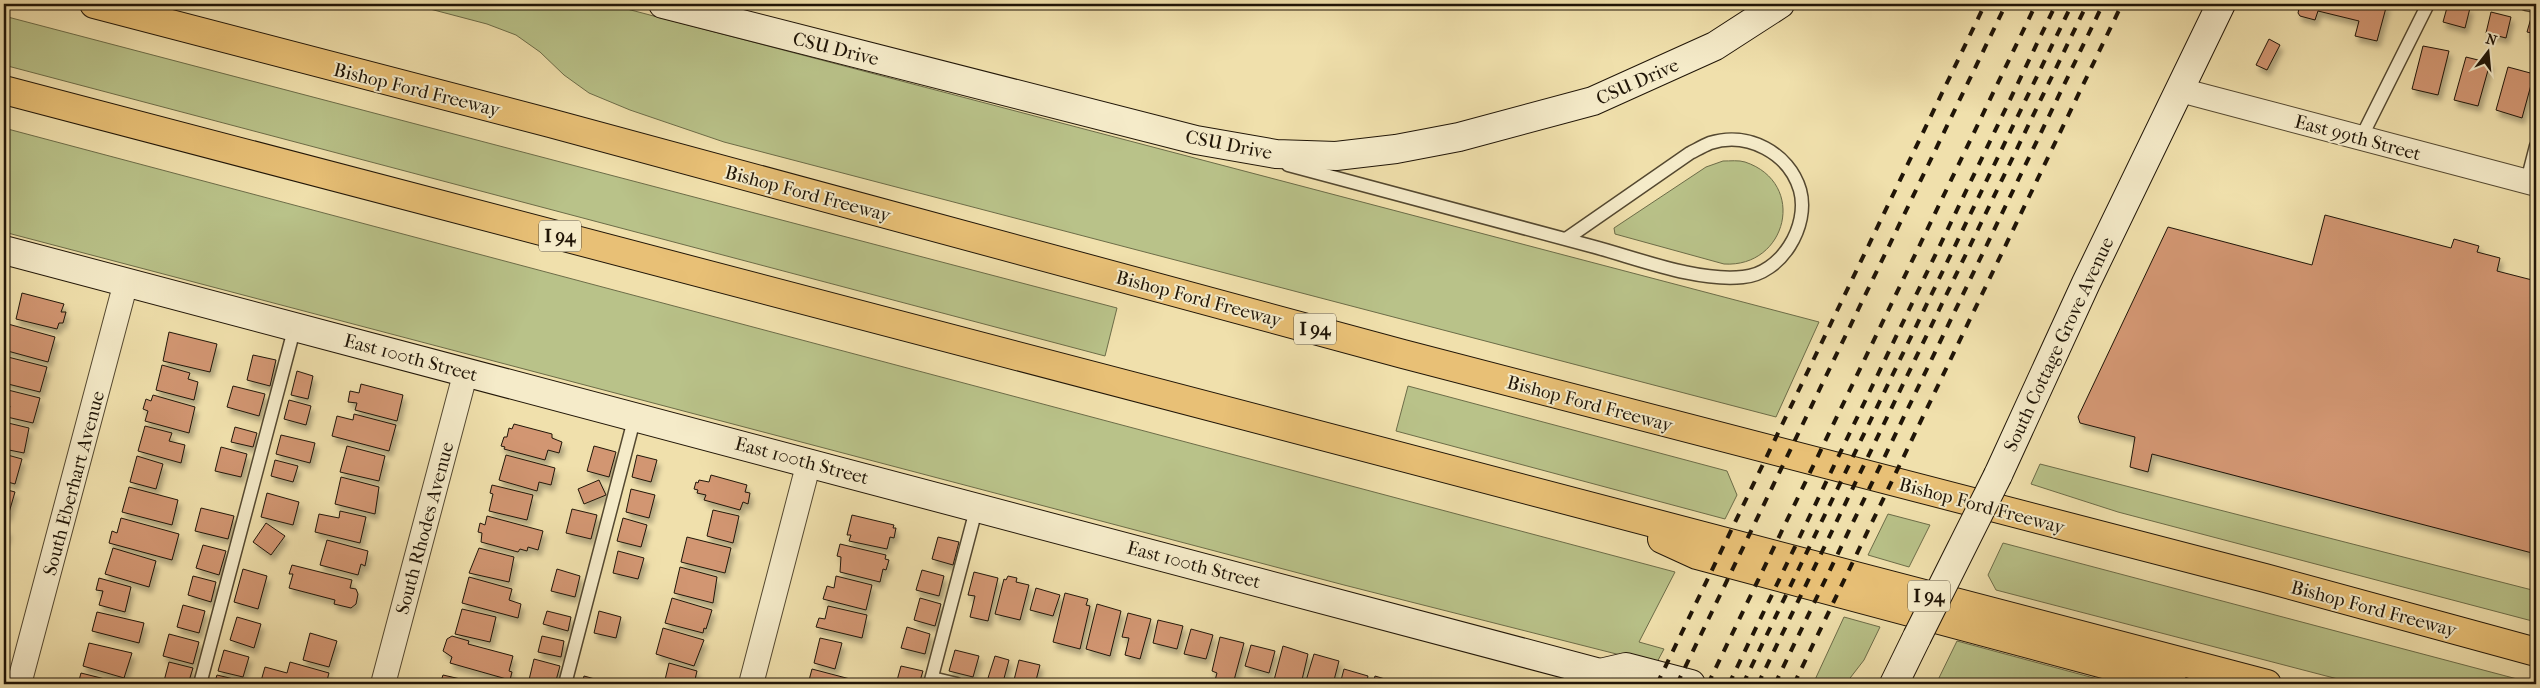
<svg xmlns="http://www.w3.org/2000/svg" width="2540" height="688" viewBox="0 0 2540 688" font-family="'IM FELL French Canon',serif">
<defs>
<filter id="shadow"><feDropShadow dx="3" dy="5.5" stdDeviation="2.5" flood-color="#0004"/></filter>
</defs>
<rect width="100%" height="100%" fill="#f0e0ac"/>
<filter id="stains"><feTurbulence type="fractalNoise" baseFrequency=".004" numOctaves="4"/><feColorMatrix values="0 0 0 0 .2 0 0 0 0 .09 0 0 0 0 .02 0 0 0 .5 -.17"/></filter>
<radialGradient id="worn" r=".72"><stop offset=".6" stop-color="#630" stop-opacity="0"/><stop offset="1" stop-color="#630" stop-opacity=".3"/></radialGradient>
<path fill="#b9c289" stroke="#6c6c48" d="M411 4H608L1819 322 1776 417 724 142 630 110 589 93 564 75 540 52 516 35 487 24Z
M4 16 1117 308 1105 356 4 65Z
M4 128 1675 572 1639 642 1664 649 1656 664 1344 585 4 232Z
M1723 161C1730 161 1739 160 1745 162 1808 183 1787 268 1724 264L1615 234 1614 228 1706 167Z
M1408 386 1727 471 1737 495 1725 519 1396 431Z
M2040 464 2536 591V622L2118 512 2031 484Z
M1888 514 1930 525 1909 567 1868 555Z
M2003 543 2536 684H2357L1996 590 1988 575Z
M1844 617 1880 627 1864 660 1847 682 1843 684H1813Z
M1957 641 2116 684H1936Z"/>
<path fill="#d29672" stroke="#201507" filter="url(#shadow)" d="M2300 4H2387L2377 41 2355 36 2359 21 2318 11 2315 20 2300 16 2298 13Z
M2448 4 2470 8 2465 28 2443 22Z
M2491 12 2511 17 2506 38 2486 33Z
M2531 18 2536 19V34L2527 32Z
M2269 39 2280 45 2267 70 2256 65Z
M2423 46 2449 51 2438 95 2412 89Z
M2466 57 2490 63 2478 106 2454 100Z
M2508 67 2534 74 2522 118 2496 110Z
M2325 215 2451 248 2454 239 2479 246 2477 252 2500 258 2497 271 2536 281V554L2152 454 2148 472 2130 467 2135 437 2080 423 2078 417 2168 227 2312 265Z
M22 293 64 304 61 312H66L63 323H59L57 329 16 319Z
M8 324 55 337 48 362 4 350Z
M169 332 217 344 210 372 163 361Z
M253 355 276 360 270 386 247 380Z
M4 356 47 367 40 392 4 383Z
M162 365 190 373 188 379 198 382 194 400 156 390Z
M297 371 313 376 308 399 291 395Z
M361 384 403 395 397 421 355 410 357 403 348 402 350 391 359 393Z
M233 386 265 394 259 416 227 407Z
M4 389 40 398 33 423 7 417 10 406 4 405Z
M153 395 195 407 189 433 145 421 148 411 143 409 146 399 151 401Z
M289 400 311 406 306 425 284 419Z
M354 414 396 425 389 451 332 436 337 416 353 420Z
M4 422 29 428 24 453 4 449Z
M514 424 552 434V438L562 442 559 453 548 450 545 460 504 449 505 447 501 446 504 437H507L509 428 512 429Z
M145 426 172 433 169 441 185 445 181 463 138 451Z
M235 427 257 433 253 447 231 442Z
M281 435 315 443 310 463 276 454Z
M347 446 385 456 379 481 340 472Z
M594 446 616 452 609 477 587 471Z
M221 447 247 454 241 477 215 471Z
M4 454 22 459 15 484 4 481Z
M506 455 555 468 551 485 539 482 537 491 499 480Z
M637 455 657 460 651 482 632 477Z
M137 456 163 464 156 489 130 482Z
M275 460 298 466 293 482 271 476Z
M711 475 747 485 745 492 750 493 748 504 743 502 740 510 704 500 706 495 697 493 698 490 694 489 696 482 698 483 699 480 709 482Z
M341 477 379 487 375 514 335 504Z
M599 480 606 495 584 504 578 489Z
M492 485 533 495 527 520 489 511 493 494 490 493Z
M129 487 178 500 172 525 122 512Z
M4 489 15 492 8 516 4 515Z
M631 489 655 495 649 518 626 512Z
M267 493 299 502 293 525 261 517Z
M201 508 234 516 228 539 195 531Z
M572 509 597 515 591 539 566 533Z
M713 510 739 516 733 543 707 536Z
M340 511 366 517 360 543 315 532 319 514 339 518Z
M852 515 894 525 893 528H896L894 538 890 537 887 549 849 541 851 535H847Z
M487 516 543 531 538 550 528 547 527 551 520 549 518 552 481 542 482 533 478 532 480 523 485 525Z
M121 518 179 534 172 560 109 543 112 531 117 533Z
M623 518 647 525 641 547 617 541Z
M266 523 285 536 271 555 253 542Z
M4 530H8L6 540 4 539Z
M687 537 731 548 725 573 681 562Z
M938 537 959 542 953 565 932 559Z
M327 540 368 551 365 566 361 564 358 575 320 565Z
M840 544 886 555 885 559 889 560 886 570 883 569 880 582 840 572 841 557 837 556Z
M203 545 226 551 219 575 196 568Z
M113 548 156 561 149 587 105 574Z
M479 548 514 557 509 582 469 573Z
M618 551 644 558 638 579 613 573Z
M292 565 352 580 350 588 356 589 358 594 356 604 351 608 334 604 335 600 289 588 293 574H289Z
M680 567 717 577 713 603 674 593Z
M243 569 267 576 258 609 234 602Z
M557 569 580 576 575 597 551 591Z
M922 570 944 576 939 596 916 590Z
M974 572 998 578 988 621 970 617 975 596 968 595Z
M193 576 216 582 211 602 188 595Z
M836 576 872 585 866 610 823 599 827 586 834 588Z
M1008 576 1017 578 1016 582 1029 585 1020 620 995 614 1004 579 1006 580Z
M469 577 512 589 509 600 521 604 518 618 462 603Z
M99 578 131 587 125 612 99 605 103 591 96 590Z
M1036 588 1060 595 1053 616 1030 610Z
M1065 593 1088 599 1086 605 1090 606 1080 649 1053 642Z
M672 598 712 610 706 629 704 628 703 633 665 623Z
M920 598 941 604 935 626 914 620Z
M1097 604 1121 611 1110 656 1086 649Z
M183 605 205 611 199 633 177 627Z
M828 606 867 615 862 638 816 627 819 618 825 619Z
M462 609 496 617 490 642 455 634Z
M547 611 571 617 568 631 543 624Z
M599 611 621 617 616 638 594 633Z
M97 612 144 623 139 643 92 631Z
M1128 613 1151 619 1140 659 1125 655 1129 638 1122 637Z
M237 617 261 624 254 648 230 640Z
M1158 620 1183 626 1177 649 1153 643Z
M907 627 930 634 925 654 901 648Z
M663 628 704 640 694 666 656 654Z
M1191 629 1213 635 1206 659 1184 654Z
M310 633 337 641 329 667 303 660Z
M169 634 199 642 193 664 163 656Z
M452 636 469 641 468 644 513 656 509 671 512 672 510 680 450 663 452 657 443 651 447 639Z
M542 636 564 641 561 657 538 652Z
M1220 637 1244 643 1233 684H1214L1217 673 1212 671Z
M820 638 842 643 835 669 814 663Z
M89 643 132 653 124 678 83 666Z
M1251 645 1275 651 1269 673 1245 666Z
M1283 646 1308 654 1301 684H1273Z
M224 650 249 657 243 677 218 671Z
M955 650 979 656 973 677 949 671Z
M1314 654 1339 661 1333 684H1305Z
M995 656 1009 660 1003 682 988 678Z
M534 659 560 666 555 684H528Z
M1019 660 1040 665 1035 684H1013Z
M169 662 193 668 188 684 164 681Z
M290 662 329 673 326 684H274L261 681 265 667 287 673Z
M669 663 697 671 694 684H664Z
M901 666 923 671 919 684H896Z
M812 669 850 679 849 684H808Z
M1344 669 1368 676 1366 684H1340Z
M81 673 113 681 112 684H78Z
M217 675 242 681 241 684H214Z
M443 675 482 684H440Z
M584 676 609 683 608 684H582Z
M1375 676 1398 683V684H1373Z"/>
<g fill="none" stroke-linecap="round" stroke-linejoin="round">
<defs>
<path id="lane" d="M2526 4 2536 6
M2361 138 2428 4
M1288 165C1389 192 1490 219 1591 246 1637 258 1696 282 1743 277 1781 274 1810 226 1800 190 1789 153 1748 131 1710 143 1703 146 1696 150 1690 153L1566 239
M2527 181 2536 146
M932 678 957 684
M200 684 295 326
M565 684 635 416
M930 684 977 506"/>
<path id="street" d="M2180 90 2536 184
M19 684 126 282
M383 684 466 371
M751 684 809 462"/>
<path id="secondary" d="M663 4 1196 140 1276 154 1336 156 1396 149 1459 137 1593 101 1715 46 1780 4
M4 250 1600 673 1616 684
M1998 475 2086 283 2221 4
M1600 673 1626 667 1691 684
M1894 684 1917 637"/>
<path id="highway" d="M94 4 550 123 1403 354 2265 578 2536 652
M4 90 2267 684
M1662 539 1697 555 2115 667 2173 684"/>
</defs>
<use href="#lane" stroke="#544830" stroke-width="15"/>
<use href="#street" stroke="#544830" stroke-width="26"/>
<use href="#secondary" stroke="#201507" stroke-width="30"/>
<use href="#highway" stroke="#201507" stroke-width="30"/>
<use href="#lane" stroke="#f5ebc9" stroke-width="12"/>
<use href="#street" stroke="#f5ebc9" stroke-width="24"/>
<use href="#secondary" stroke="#f5ebc9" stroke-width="28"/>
<use href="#highway" stroke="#e8c076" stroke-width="28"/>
<path stroke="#201507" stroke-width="4" stroke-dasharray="9 9" stroke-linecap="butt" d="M1657 684 1985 4
M1677 684 2006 4
M1708 684 2036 4
M1729 684 2056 4
M1743 684 2072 4
M1758 684 2087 4
M1775 684 2103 4
M1794 684 2122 4"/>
<defs>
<path id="secondary-bridge" d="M1917 637 1998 475"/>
</defs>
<use href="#secondary-bridge" stroke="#201507" stroke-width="30" stroke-linecap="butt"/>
<use href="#secondary-bridge" stroke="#f5ebc9" stroke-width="28"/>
</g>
<g text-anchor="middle" stroke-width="4" stroke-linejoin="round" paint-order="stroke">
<g fill="#f5ebc9" stroke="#605541" stroke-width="1">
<rect x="539" y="220.5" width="42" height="31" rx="4"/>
<rect x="1294" y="313.5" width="42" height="31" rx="4"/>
<rect x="1908" y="580.5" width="42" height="31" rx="4"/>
</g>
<g font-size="18" font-weight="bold" fill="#201507">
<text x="560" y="242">I 94</text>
<text x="1315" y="335">I 94</text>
<text x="1929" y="602">I 94</text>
</g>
<g font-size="19" fill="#201507" stroke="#f5ebc9">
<text transform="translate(836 48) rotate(14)" y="7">CSU Drive</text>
<text transform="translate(1637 81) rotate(-24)" y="7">CSU Drive</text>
<text transform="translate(417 89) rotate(14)" y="7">Bishop Ford Freeway</text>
<text transform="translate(2358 137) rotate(15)" y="7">East 99th Street</text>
<text transform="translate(1229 144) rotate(11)" y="7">CSU Drive</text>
<text transform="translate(808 193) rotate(15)" y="7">Bishop Ford Freeway</text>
<text transform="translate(1199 298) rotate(15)" y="7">Bishop Ford Freeway</text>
<text transform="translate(2058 344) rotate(-65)" y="7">South Cottage Grove Avenue</text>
<text transform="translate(411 357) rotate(15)" y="7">East 100th Street</text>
<text transform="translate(1590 403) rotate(15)" y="7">Bishop Ford Freeway</text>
<text transform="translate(802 460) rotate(15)" y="7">East 100th Street</text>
<text transform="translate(73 483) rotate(-75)" y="7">South Eberhart Avenue</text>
<text transform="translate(1982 505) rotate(15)" y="7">Bishop Ford Freeway</text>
<text transform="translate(424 528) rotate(-75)" y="7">South Rhodes Avenue</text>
<text transform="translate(1194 564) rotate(15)" y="7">East 100th Street</text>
<text transform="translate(2374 608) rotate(15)" y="7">Bishop Ford Freeway</text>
</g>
</g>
<rect width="2540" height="688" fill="none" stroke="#f0e0ac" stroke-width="20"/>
<rect x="5" y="5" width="2530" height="678" fill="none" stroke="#201507" stroke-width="2.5"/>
<rect x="10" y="10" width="2520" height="668" fill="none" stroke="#201507"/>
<g transform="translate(2488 52) rotate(16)" stroke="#f5ebc9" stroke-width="4" paint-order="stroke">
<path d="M0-4L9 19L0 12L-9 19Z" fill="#201507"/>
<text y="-8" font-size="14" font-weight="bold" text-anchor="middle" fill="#201507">N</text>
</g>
<rect width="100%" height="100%" filter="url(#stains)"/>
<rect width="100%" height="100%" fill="url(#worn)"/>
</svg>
